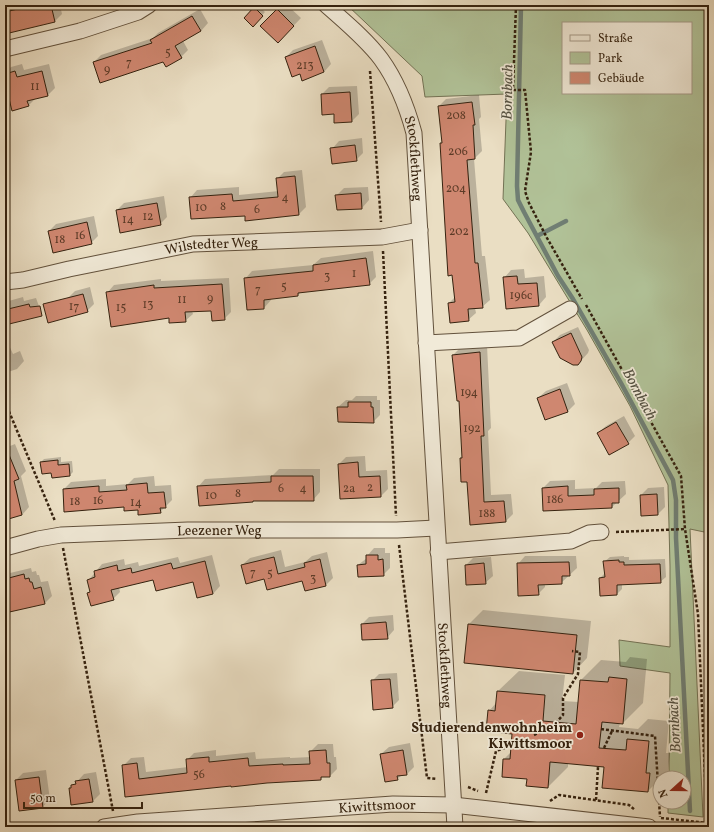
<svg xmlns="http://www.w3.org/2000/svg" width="714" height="832" viewBox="0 0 714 832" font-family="Vollkorn,serif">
<rect width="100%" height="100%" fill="#eadec3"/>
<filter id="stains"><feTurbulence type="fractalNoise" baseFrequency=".005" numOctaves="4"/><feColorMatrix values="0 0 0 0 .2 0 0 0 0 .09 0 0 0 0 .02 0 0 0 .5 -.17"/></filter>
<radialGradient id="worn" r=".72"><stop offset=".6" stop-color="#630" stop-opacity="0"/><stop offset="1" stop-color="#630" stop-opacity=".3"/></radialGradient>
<path fill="#b1c298" stroke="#737254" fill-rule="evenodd" d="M347 5H709V533L690 529 703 817 668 813V802H684V778H669L670 673 620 666 619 640 670 647V566L668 485 630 406 587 330 528 233 503 199 507 94 425 97 422 76ZM563 23H691V93H563Z"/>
<path fill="#0003" d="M13 5H60L62 14 55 21 5 31V9L8 6Z
M258 5 265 12 253 25 245 18Z
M282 5H287L301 18 278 42 261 26Z
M200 9 208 23 201 31 183 41 188 50 181 57 163 60 94 62 101 55 153 38 158 33Z
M322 40 331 64 324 72 303 79 300 72 286 57 293 50Z
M22 64 24 70 49 64 55 88 48 95 36 98 28 106 5 78V74L11 67Z
M357 86 359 114 352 121 335 113 322 94 329 87Z
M479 95 481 117 479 119 482 151 474 159 482 256H485L490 300 482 307 475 308 476 313 468 320 449 303 455 297 439 106 446 99Z
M362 138 363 153 356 160 332 149 339 141Z
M302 170 306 207 299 214 246 215 190 198 197 190 239 187V195L279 191 277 179 284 172Z
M368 187 369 200 362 208 338 209 336 196 344 188Z
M164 196 167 217 160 224 117 210 124 203Z
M94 216 98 236 91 243 49 231 56 224Z
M5 229 7 238 5 240Z
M373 251 376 277 369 284 301 292 298 295 271 298V300L264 308 248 309 245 279 252 271 313 265 321 258Z
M524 269 525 278 544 276 546 297 539 305 504 278 511 270Z
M229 278 231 312 224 319 212 310 192 311 193 314 185 321 170 317 107 293 114 285 161 279V281Z
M90 287 94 304 87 311 67 299 75 291Z
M23 297 24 301 36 298 40 309 5 324V302Z
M578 327 589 350 588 353 578 364 553 342 560 335Z
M8 343 13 354 20 351 24 361 17 369 5 373V344Z
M487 345 491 428 488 431 491 495 511 494 513 514 506 521 471 524 468 481 461 458 463 456 459 400 453 355 460 348Z
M567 383 575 404 568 411 546 419 538 398 546 391Z
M356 396H377V400H380V415L373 422 338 407 346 400H352Z
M624 416 635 436 628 443 598 433 606 426Z
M15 444 26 471 21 476 29 507 22 515 5 519V448Z
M365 456 366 471 387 470 388 489 381 496 341 498 339 464 346 457Z
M61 457V462L72 461 73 472 70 475 52 472 41 462 44 459Z
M279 469H320V492L313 500 198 487 205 479 273 475Z
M154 476 155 486 171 485 172 500 160 512 125 506 64 489 71 482 106 479V486L128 484 134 478Z
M575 480V489L596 488 602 482 625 481 626 494 612 507 544 510 543 488 550 481Z
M664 487 665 507 658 514 641 495 648 488Z
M374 548H385V553H390V568L383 575 358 565 367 558V556Z
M281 550 285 567 305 562 312 556 327 552 333 578 325 586 303 579 265 578 242 565 250 558Z
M212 555 220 586 213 594 194 581 154 578 119 587 120 592 113 599 88 593 91 591 88 581 102 564 124 559 125 565 138 562 139 566 178 557 180 563Z
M525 556H576L577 568 561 583 545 584V587L538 594 518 564Z
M624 556V557H629V560L665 559 666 577 660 582 622 584V589L617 594 600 578 605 573 604 562 610 557Z
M491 557 493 576 485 583 466 565 473 558Z
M31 568 32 572 36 571 37 575H39L41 582 48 581 52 596 45 603 5 611V578L10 573Z
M483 610 591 621 587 658 573 673 469 624Z
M393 615 394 630 387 638 362 624 369 617Z
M630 657 647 659 643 703 623 723H620L619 727 638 729 648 719 669 721 666 753H670L668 771 648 791 605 767 568 763V767L548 787 528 778 503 776 504 759 511 752 513 733 489 711 497 702 498 691 519 671 565 675 562 701 579 702 581 680 601 660 626 662Z
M397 673 399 700 392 707 372 681 379 674Z
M410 743 414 767 407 774 402 775 397 779 381 754 389 747Z
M318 744H333L334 757H336L337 769 330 776H323L321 779 267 782 126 796 123 766 131 758 144 757 146 772 188 767 187 760 194 753 216 750V756L255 752 256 759 290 757V758L311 757 310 752Z
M46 770 50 800 42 807 16 780 23 773Z
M96 772 100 794 93 801 70 789 84 774Z
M372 826V827H332H333Z"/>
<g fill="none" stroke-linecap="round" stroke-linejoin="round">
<path stroke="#707e73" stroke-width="4.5" d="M521 5 517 186 518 200 524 212 558 276 573 299 621 383 673 480 676 500V538L690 811
M537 236 566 221"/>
</g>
<path fill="#cf8770" stroke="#35220f" d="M35 5H51L55 22 5 34V12Z
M254 7 263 16 253 27 244 18Z
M277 9 294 26 278 43 260 26Z
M192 16 201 31 175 46 182 58 166 67 163 62 100 83 93 62 152 43 150 40Z
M315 46 324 72 302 81 300 74 292 77 285 57Z
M15 71 17 77 42 71 48 96 27 101 29 106 12 111 5 82V74Z
M350 92 352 122 334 123V114L322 115 321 94Z
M472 102 475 125H473L475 159 467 160 475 263H478L483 308 468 309 469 321 450 323 448 303 455 302 452 275 448 276 440 143H442L438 106Z
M355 145 357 161 332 164 330 148Z
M295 176 299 215 245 221V216L191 219 189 197 232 194 233 201 278 197 276 178Z
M361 193 362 209 337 210 335 195Z
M157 203 161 225 120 233 116 210Z
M87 222 92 244 53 253 48 231Z
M366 258 370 285 298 293V296L264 300V309L247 310 244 278 313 271V265Z
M517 276 518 284 537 283 539 306 506 309 503 277Z
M222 284 225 320 212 321 211 311 185 312 186 322 169 323V318L111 327 106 292 154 285V288Z
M83 294 88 312 48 323 43 304Z
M29 304 30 307 40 306 42 316 5 325V312L9 311 8 309Z
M571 333 582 357 581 361 578 365H573L560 358 552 342Z
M480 352 484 436H481L484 502 504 501 506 522 470 525 467 482H461L460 458H462L459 401H457L452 355Z
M560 389 568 412 545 420 537 398Z
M348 402H371V407H373L374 423 338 422 337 407H348Z
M616 422 629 444 609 455 597 433Z
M5 445 19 479 14 481 22 515 5 520Z
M58 460V465L69 464 70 476 52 478 51 473 42 474 40 462Z
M358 462 359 477 380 476 381 497 340 499 338 464Z
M271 476H313L314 501H253V502L199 506 197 486 271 482Z
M147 483 148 493 164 492 166 508H160L161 513 138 515V510L124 511V507L64 512 63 489 99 486V492L127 490 126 485Z
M568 486V496L594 495V489L619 488V503H612V508L543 511 542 488Z
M657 494 658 515 641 516 640 495Z
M366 555H378V560L383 559 384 576 358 577 357 565 366 564Z
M274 557 278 574 305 567 304 563 320 559 326 586 305 591 302 581 267 590 264 579 246 584 241 565Z
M619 560V562H624V565L660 564 661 583 617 585V595L600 596 599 578 605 577 603 561Z
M205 561 213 594 197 598 193 582 156 591 153 580 111 590 114 600 91 606 87 593 90 592 87 580 95 577 94 571 117 565 118 571 131 568 132 573 171 563 173 569Z
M569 562 570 576H562V584L538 585 539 595 518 596 517 563Z
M484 563 486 584 466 585 465 565Z
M24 574 25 579 29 578 30 582H32L34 589 41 587 45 604 5 613V579Z
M386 622 388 639 362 640 361 624Z
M468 624 577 635 573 674 464 663Z
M609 677 627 679 623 724 602 722 599 748 626 750 627 739 649 741 646 773H650L648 792 602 788 604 767 550 762 548 788 526 786 527 779 502 777 503 759H510L512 734 486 731 488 710 495 711 497 691 545 695 543 721 576 724 580 680 608 682Z
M390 679 393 708 373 710 371 680Z
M326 750 327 763H330V777H321V780L267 783 231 787V786L125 797 122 765 137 763 139 779 187 773 186 759 209 757V762L248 758 249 766 283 764V765L310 764 309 751Z
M403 750 407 775 397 776 398 780 385 782 380 754Z
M39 777 43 808 19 811 15 780Z
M89 779 93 802 71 805 69 788H71V785L76 784 75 781Z"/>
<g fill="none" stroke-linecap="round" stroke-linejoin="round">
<defs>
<g id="minor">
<path id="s1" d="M326 5C345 22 366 39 381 59 397 81 407 107 414 133L455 827"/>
<path d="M5 49 80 31 138 12 149 5"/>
<path id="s2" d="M5 282 23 280 69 269 193 244 382 237 420 230"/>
<path d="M426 343 519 338 570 309"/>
<path id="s3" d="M5 548 38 539 61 535 188 530H397L436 528"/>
<path d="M438 552 571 541 589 533 601 532"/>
<path id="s4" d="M104 827 138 822 393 804 453 805 649 827"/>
</g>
</defs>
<use href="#minor" stroke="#62513c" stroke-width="17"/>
<path stroke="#35220f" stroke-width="2.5" stroke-dasharray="3 2" stroke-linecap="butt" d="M516 5 513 90H525L531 152 525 191 529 203 547 238 582 299
M370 71 381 222
M383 251 396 516
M586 305 681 476 685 529 698 614 707 823 704 827
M5 402 55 521
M616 532 685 529
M399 545 427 778 437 779
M63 548 113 811
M553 726 559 734
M601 729 655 736 660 817
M534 735 553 726 563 715V698L578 674 580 652 572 651
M604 748 612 731
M468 787 478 791
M486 793 496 751 511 746
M596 800 598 767
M550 801 559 795 629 805 635 810
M661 818 707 823"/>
<use href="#minor" stroke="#f1ead8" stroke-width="15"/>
</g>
<circle fill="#8f2418" stroke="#f1ead8" stroke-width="1.5" cx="580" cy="735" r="4"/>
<g text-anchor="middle" stroke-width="3.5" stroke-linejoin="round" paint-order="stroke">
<g font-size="12" fill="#5c3b27">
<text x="168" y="56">5</text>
<text x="129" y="66">7</text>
<text x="305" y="69">213</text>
<text x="107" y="73">9</text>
<text x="35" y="90">11</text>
<text x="456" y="119">208</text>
<text x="458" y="155">206</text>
<text x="456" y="192">204</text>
<text x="285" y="201">4</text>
<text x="223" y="210">8</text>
<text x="201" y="211">10</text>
<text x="257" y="213">6</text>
<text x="148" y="220">12</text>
<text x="128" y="223">14</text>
<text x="459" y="235">202</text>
<text x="80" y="239">16</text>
<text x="60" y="243">18</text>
<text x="354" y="277">1</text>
<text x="327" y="280">3</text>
<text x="284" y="290">5</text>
<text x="258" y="293">7</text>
<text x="521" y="299">196c</text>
<text x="210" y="302">9</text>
<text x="182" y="303">11</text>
<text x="148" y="308">13</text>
<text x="74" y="310">17</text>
<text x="121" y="311">15</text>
<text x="469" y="396">194</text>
<text x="472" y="432">192</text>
<text x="370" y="491">2</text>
<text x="281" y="492">6</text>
<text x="303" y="492">4</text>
<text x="349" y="492">2a</text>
<text x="238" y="497">8</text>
<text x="211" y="499">10</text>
<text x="555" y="503">186</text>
<text x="98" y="504">16</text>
<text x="75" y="505">18</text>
<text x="136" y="506">14</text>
<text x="487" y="517">188</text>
<text x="253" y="576">7</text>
<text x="270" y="577">5</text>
<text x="313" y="582">3</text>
<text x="199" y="778">56</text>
</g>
<g font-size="14" fill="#35220f" stroke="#f1ead8">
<text dy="5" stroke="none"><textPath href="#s1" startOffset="184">Stockflethweg</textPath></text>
<text dy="5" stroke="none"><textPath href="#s2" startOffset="210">Wilstedter Weg</textPath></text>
<text dy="5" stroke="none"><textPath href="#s3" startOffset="216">Leezener Weg</textPath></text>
<text dy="5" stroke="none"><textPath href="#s1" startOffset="692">Stockflethweg</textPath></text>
<text dy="5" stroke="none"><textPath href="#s4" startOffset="274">Kiwittsmoor</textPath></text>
</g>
<g font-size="14" font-weight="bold" fill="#35220f" stroke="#f1ead8" text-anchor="end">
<text x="572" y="732">Studierendenwohnheim<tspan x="572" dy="16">Kiwittsmoor</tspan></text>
</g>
<g font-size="15" font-style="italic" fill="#535041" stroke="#f1ead8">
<text transform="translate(507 92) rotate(-89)" y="5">Bornbach</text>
<text transform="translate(640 394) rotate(62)" y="5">Bornbach</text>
<text transform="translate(674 725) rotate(-93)" y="5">Bornbach</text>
</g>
</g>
<rect width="714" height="832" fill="none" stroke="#eadec3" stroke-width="20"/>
<rect x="6" y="6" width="702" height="820" fill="none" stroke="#35220f" stroke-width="2"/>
<rect x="10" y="10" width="694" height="812" fill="none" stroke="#35220f"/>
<rect x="562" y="22" width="130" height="72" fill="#f1ead8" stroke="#a69a88"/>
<rect x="570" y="35" width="20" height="6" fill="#f1ead8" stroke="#a69a88"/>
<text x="598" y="42" font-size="12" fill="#35220f">Straße</text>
<rect x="570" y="52" width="20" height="12" fill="#b1c298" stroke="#a69a88"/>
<text x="598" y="62" font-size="12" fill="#35220f">Park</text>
<rect x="570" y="72" width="20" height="12" fill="#cf8770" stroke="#a69a88"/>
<text x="598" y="82" font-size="12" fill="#35220f">Gebäude</text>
<g transform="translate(672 790) rotate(249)"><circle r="19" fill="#f1ead8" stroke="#a69a88"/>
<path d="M0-3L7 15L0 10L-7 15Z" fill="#8f2418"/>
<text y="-6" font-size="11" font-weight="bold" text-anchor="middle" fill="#35220f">N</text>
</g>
<path d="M24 802v6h118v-6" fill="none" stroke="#35220f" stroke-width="2"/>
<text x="30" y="802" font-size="12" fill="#35220f" stroke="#f1ead8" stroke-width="3" paint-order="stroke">50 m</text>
<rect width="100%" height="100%" filter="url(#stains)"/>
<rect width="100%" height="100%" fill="url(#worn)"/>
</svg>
